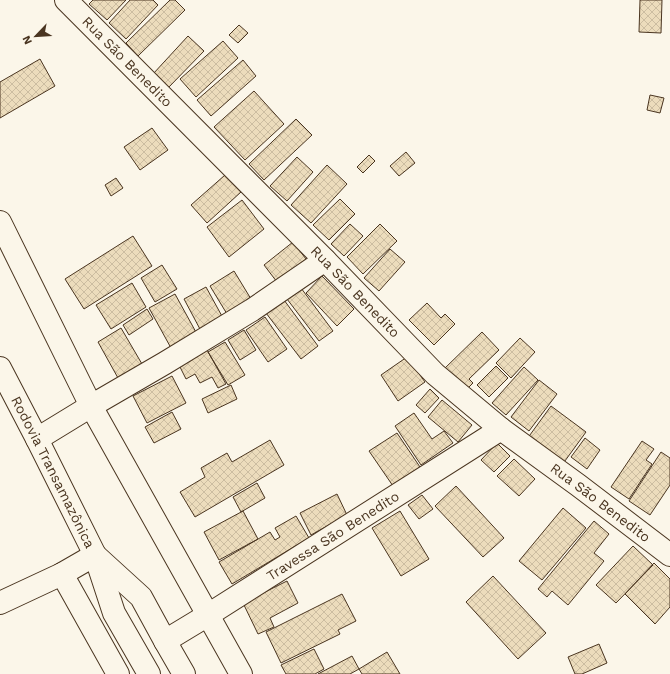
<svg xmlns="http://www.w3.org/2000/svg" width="670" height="674" viewBox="0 0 670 674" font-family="'Work Sans',sans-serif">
<defs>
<pattern id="building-cross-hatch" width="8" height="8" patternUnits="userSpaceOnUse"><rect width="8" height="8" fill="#ecdcbc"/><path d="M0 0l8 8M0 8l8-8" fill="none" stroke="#ccbda1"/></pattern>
</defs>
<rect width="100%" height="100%" fill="#fbf6e9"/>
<path fill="url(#building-cross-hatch)" stroke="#4a3520" d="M93 0H126L107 20 89 4Z
M130 0H153L158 5 126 39 109 23Z
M170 0H175L185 10 138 56 126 43Z
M640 0H662L661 33 639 32Z
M239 25 248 33 238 43 229 35Z
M188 36 204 51 168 88 153 74Z
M223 41 238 58 196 97 180 79Z
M40 59 55 86 0 118V82Z
M243 60 256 76 211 116 197 100Z
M254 91 284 124 245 160 214 127Z
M650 95 664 98 660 113 647 110Z
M296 119 312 135 264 180 249 164Z
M152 128 168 150 140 170 124 147Z
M406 152 415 163 399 176 390 166Z
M369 155 375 161 363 173 357 167Z
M297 157 313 172 287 201 270 186Z
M327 165 347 184 311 223 291 205Z
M225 175 241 192 207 223 191 205Z
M116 178 123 188 111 196 105 185Z
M340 199 355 214 329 240 313 225Z
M242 200 264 229 229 257 207 227Z
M350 224 363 236 344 256 331 244Z
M380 224 397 241 363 274 347 257Z
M133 236 152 266 84 309 65 279Z
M293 242 306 259 277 282 264 265Z
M390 249 405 262 379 291 364 278Z
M162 265 177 289 155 302 141 278Z
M234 271 251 299 227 314 210 286Z
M322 276 354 309 337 326 306 293Z
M132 283 146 307 111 329 96 305Z
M206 287 223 318 201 331 184 299Z
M301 288 333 331 319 341 287 299Z
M175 294 197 334 171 348 149 308Z
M284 300 318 346 301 359 266 313Z
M427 303 441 318 445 314 455 324 434 345 409 320Z
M147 309 153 319 129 335 123 325Z
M265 317 287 349 268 362 246 330Z
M121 328 142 364 118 378 98 342Z
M244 330 256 350 240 360 228 340Z
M482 332 499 350 469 379 473 383 464 392 443 370Z
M520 338 535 352 511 378 496 363Z
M225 342 245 375 228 385 208 352Z
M207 350 226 384 218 388 212 377 200 383 195 374 186 379 179 365Z
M407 357 425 382 398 401 381 375Z
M496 366 508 378 489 397 477 385Z
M524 367 538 380 506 415 492 403Z
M172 376 186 403 147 423 133 396Z
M539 380 557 394 529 431 511 417Z
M231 385 237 399 208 413 202 399Z
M430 389 439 398 425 413 416 405Z
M442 400 472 425 458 442 428 417Z
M551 406 586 432 562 465 527 439Z
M172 412 181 429 154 443 145 427Z
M414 413 432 439 444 431 453 443 421 465 395 426Z
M397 433 420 467 393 486 369 451Z
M585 438 600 450 587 469 571 457Z
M270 440 284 465 195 517 180 492 205 477 201 468 227 453 232 462Z
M642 441 654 449 646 460 652 464 629 499 611 487Z
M497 443 510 456 494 472 481 460Z
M661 452 670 458V485L650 515 629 501Z
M514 459 535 479 519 496 497 476Z
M257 483 265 498 241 512 233 497Z
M456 486 504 538 483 557 435 506Z
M337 494 347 515 311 535 300 513Z
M422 495 433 509 419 519 408 505Z
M563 508 586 528 542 580 519 561Z
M243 511 258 539 219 560 204 532Z
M400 511 429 559 401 576 372 528Z
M296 516 309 538 232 584 219 562 270 532 275 540 280 537 275 528Z
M594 521 609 534 594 553 604 561 568 605 552 591 547 597 538 589Z
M633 546 653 565 616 603 596 585Z
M654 563 670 579V607L655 624 625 594Z
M493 576 546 633 518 659 466 602Z
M287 581 298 603 270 618 274 627 258 634 243 603Z
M342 594 356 621 338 630 340 634 281 663 266 632Z
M599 644 607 663 582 674H575L568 657Z
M314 649 324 669 315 674H286L281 665Z
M387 652 400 674H362L359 669Z
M352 656 359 669 350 674H318Z"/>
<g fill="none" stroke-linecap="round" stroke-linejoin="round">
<defs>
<g id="minor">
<path id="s1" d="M66 0 325 260 435 374 501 429 578 485 670 555"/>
<path d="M0 222 91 406 165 363 252 310 325 260"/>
<path d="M37 439 91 406 241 674"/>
<path d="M62 574 118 674"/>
<path d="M0 603 62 574 95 555"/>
<path id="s2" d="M165 641 208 615 501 429"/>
</g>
<g id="major">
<path id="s3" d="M0 368 37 439 95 555 114 613 149 674"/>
<path d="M96 556 141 597 165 641 184 674"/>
</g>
</defs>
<use href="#minor" stroke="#4a3520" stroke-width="24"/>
<use href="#major" stroke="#4a3520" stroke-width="24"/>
<use href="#minor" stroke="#fbf6e9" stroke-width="22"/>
<use href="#major" stroke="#fbf6e9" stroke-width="22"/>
</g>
<g text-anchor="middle" stroke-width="3" stroke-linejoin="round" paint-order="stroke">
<g font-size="14" fill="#4a3520" stroke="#fbf6e9">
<text dy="5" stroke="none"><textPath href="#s1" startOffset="87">Rua São Benedito</textPath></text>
<text dy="5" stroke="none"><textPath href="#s1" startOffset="411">Rua São Benedito</textPath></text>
<text dy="5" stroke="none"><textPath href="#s3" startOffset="117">Rodovia Transamazônica</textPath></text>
<text dy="5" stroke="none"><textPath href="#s1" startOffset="735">Rua São Benedito</textPath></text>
<text dy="5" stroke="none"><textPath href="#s2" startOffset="198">Travessa São Benedito</textPath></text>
</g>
</g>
<g transform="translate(36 36) rotate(245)" stroke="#fbf6e9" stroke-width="3" paint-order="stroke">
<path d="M0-3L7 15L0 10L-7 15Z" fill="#4a3520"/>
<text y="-6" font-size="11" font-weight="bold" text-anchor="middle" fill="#4a3520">N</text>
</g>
</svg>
